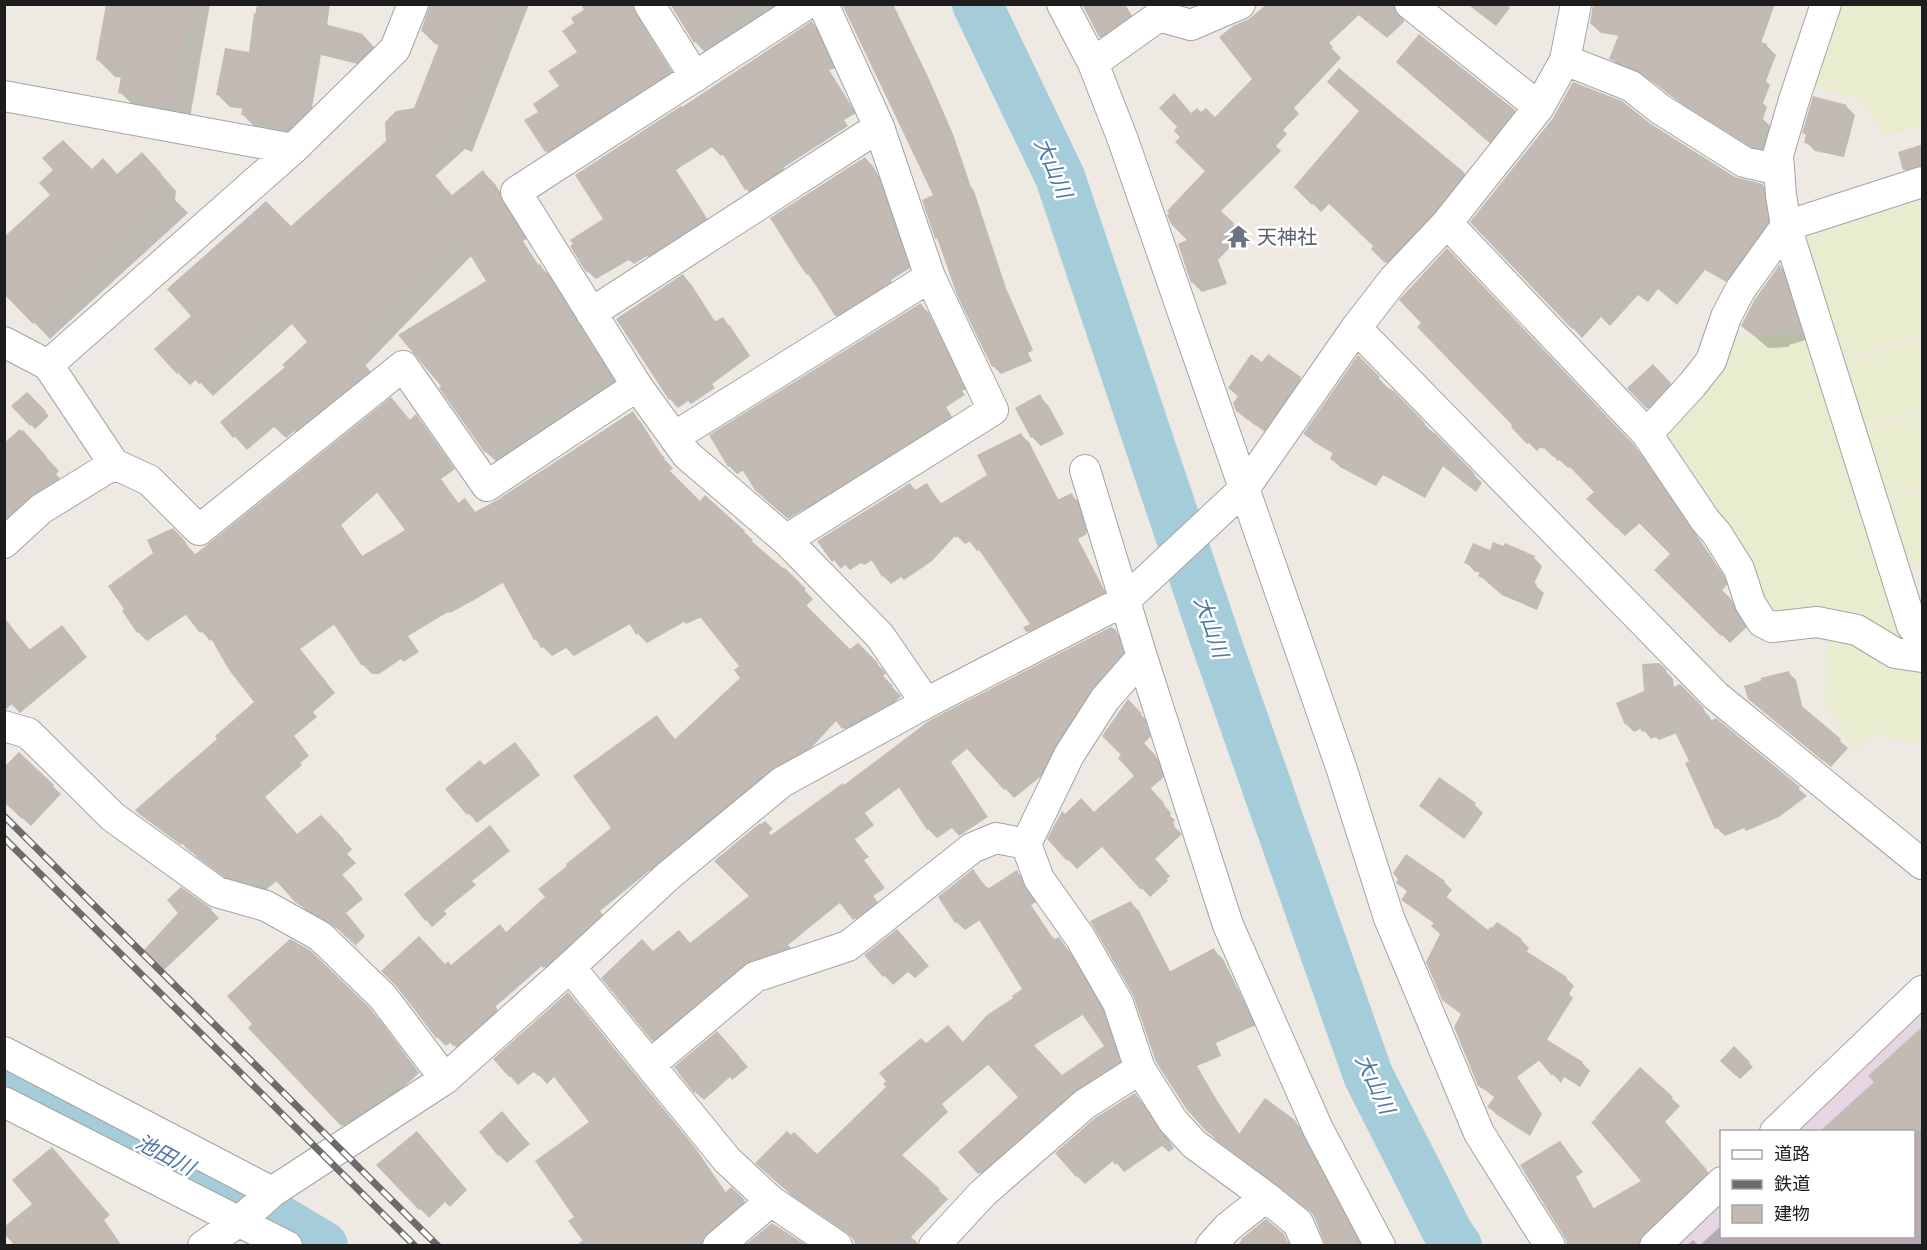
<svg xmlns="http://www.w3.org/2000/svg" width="1927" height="1250" viewBox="0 0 1927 1250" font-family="Cabin,'Noto Sans JP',sans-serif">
<rect width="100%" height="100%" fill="#eeeae3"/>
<path fill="#e6d5e2" d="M1922 1009V1245L1676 1246 1721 1202 1722 1236H1914V1132L1795 1131Z"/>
<path fill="#e9eccf" d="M1833 5H1922V126L1885 136 1862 101 1809 84Z
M1922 187V334L1835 364 1794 228Z
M1814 333 1909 651 1773 621 1656 437 1722 339Z
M1922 337V411L1856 432 1836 367Z
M1922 414V487L1878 502 1857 434Z
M1922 490V563L1899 571 1879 504Z
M1827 632 1922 662V743L1912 744 1881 735H1871L1856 752 1850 747 1825 701Z"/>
<path fill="#0003" fill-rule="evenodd" d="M107 4H210L190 118 137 109 120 92 122 78 115 77 98 60Z
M257 4H330L327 26 363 35 375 48 370 67 321 55 309 125 302 135 255 127 243 115 244 109 230 107 218 95 250 54Z
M432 4H529L472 152 465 149 435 176 453 196 483 172 495 184 528 238 523 241 539 266 553 278 593 346 599 353 622 390 499 464 486 452 488 281 472 255 365 366 372 373 297 433 295 431 286 438 274 427 247 450 222 422 287 368 309 343 293 323 213 396 197 379 190 385 178 373 291 228 388 141 415 109 440 46 435 44 422 31Z
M580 4H642L639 14 642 23 673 73 554 159 546 151 540 112 561 87 579 52 576 23 585 11Z
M671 4H778L705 52 697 44Z
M844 4H893L929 79 953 134 971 187 974 191 1006 288 1033 350 1028 353 1032 361 1001 374 993 366 937 238 935 195Z
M1083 4 1124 5 1140 25 1110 46 1100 37Z
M1269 4H1406L1402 13 1404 22 1387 38 1359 15 1328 44 1341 58 1294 108 1299 114 1283 130 1287 134 1276 146 1281 151 1220 212 1243 234 1218 260 1227 284 1202 292 1192 282 1190 241 1207 171 1182 137 1192 115 1215 119 1254 79 1250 20Z
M1467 4H1506L1510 8 1496 26Z
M1594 4H1775L1761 43 1766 45 1776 55 1766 81 1770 85 1763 103 1767 107 1763 119 1771 127 1763 155 1682 104 1653 82 1621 68 1611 58 1620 36 1601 33 1591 24Z
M812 23 820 31 836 68 829 70 856 113 844 120 848 126 783 168 789 176 754 197 746 189 724 154 721 156 712 147 676 170 712 226 655 265 647 256 634 264 629 260 596 279 587 271 605 219Z
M1409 73 1514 111 1525 122 1501 153Z
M1846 106 1855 115 1844 157 1815 151 1806 142 1807 136 1804 133Z
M1361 111 1464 174 1472 182 1394 270 1373 249 1375 247 1330 203 1321 212 1296 187Z
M1650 125 1734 178 1762 185 1772 195 1777 232 1737 288 1705 270 1677 305 1658 289 1648 302 1638 295 1610 326 1601 317 1582 338 1573 328Z
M1922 146V175L1913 177 1905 169Z
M865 158 873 166 885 187 913 266 891 280 897 290 844 323 836 315 808 274Z
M55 170 92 171 118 175 157 170 176 191 175 200 188 213 50 339 4 291 53 195Z
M1447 250 1642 455 1729 583 1721 591 1739 609 1747 627 1730 643 1656 570 1672 554 1641 522 1625 536 1588 499 1596 492 1571 466 1568 468 1554 455 1553 457 1542 446 1537 451 1513 427 1515 425 1423 323Z
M1780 266 1793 279 1812 338 1789 345V347L1768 348 1743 326Z
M683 276 691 284 716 323 722 319 731 327 750 356 712 384 715 388 691 404 688 401 678 408 670 399 618 320Z
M921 305 929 313 967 389 962 391 965 395 946 407 957 425 816 514 808 507 788 519 765 499 744 470 737 474 729 466Z
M1358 357 1387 387 1386 389 1393 392 1482 483 1476 492 1443 466 1425 498 1383 475 1376 486 1340 467 1331 459 1334 454 1314 442 1305 434Z
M1262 364 1300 379 1307 386 1266 433 1237 410 1239 397 1229 388Z
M1653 366 1678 392 1656 416 1629 388Z
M27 394 49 416 35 429 14 406Z
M1039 396 1048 405 1064 434 1041 446 1032 437Z
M632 413 641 422 664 459 673 468 669 472 700 503 705 497 753 540 750 542 785 570 813 599 805 607 850 650 858 645 886 673 882 677 901 696 880 718 852 737 837 720 801 759 655 876 649 871 600 911 609 924 553 976 543 965 495 1007 505 1019 463 1054 451 1042 446 1046 437 1037 398 986 445 966 452 967 507 933 547 897 613 829 656 717 676 740 742 679 741 666 702 617 686 624 684 622 647 643 638 634 632 623 574 656 566 648 552 656 535 639 504 582 476 599 450 613 448 612 408 636 419 652 403 662 401 659 379 674H372L362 664 335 624 300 649 335 693 313 712 317 717 294 736 309 756 300 763 302 765 265 797 298 836 321 817 352 849 347 854 356 863 342 875 363 899 346 913 365 936 356 945 343 932 307 912 278 880 262 893 235 885 198 858 183 843 181 845 146 819 219 739 256 702 213 639 210 641 187 614 147 641 138 632 155 554 173 530 196 555 411 422 416 416 424 425 455 469 441 479 459 504 465 500 476 513 497 502ZM378 492 407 531 363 557 341 525Z
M20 429 59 471 56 474 68 488 4 546V443Z
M1021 435 1029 442 1059 501 1071 495 1079 502 1090 530 1086 532 1087 534 1078 539 1110 601 1035 639 1027 631 1033 625 986 558 971 541 965 544 956 535 932 561 904 580 901 577 891 584 883 576 873 560 864 565 861 563 850 570 845 565 841 569 819 541 910 484 916 491 926 485 942 504 989 475Z
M1491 552 1534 558 1542 566 1534 584 1544 593 1537 610 1502 595 1480 576 1481 573 1474 571 1466 562Z
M4 618 31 651 62 627 87 657 20 713 4 696Z
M1115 631 1124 641 1131 662 1061 760 1014 798 968 748 951 762 988 817 959 836 952 828 937 838 928 829 900 787 865 813 874 825 854 840 869 857 864 860 885 888 873 896 885 911 864 928 841 902 788 945 791 948 662 1049 653 1040V953L691 945 751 896 716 861 765 821 773 829 768 833 771 836 844 787Z
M1659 664 1673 679 1674 689 1680 686 1710 717 1712 722 1716 720 1807 796 1779 817 1746 831 1744 828 1725 836 1717 828 1691 762 1677 733 1659 740 1656 737 1651 739 1642 728 1634 732 1626 724 1646 692Z
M1788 672 1796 680 1803 709 1848 748 1831 767 1749 699Z
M1128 701 1149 723 1146 725 1153 734 1144 743 1163 765 1164 768 1162 770 1166 775 1150 789 1171 813 1170 816 1175 820 1172 824 1182 834 1155 859 1170 876 1167 879 1168 881 1150 897 1103 846 1077 869 1049 839 1065 815 1094 813 1137 776 1123 755Z
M515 744 540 775 477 823 447 789 485 767Z
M19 754 61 794 31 826 4 801Z
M1475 805 1483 813 1464 839 1430 814 1421 806Z
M496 834 510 851 472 881 476 885 444 911 447 914 432 927 406 894Z
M973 871 989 890 1017 872 1026 881 1036 902 1031 905 1055 941 1059 939 1074 957 1110 1020 1127 1071 988 1182 960 1152 1020 1097 989 1064 942 1104 948 1112 901 1156 948 1199 910 1238 918 1246H855L854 1238 792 1196 766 1171 817 1156 888 1087 926 1045 964 1043 1024 989 980 920 965 930 956 922ZM1084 1014 1106 1047 1062 1077 1033 1046Z
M1444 882 1452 890 1446 898 1488 932 1492 930 1497 924 1521 940 1529 948 1526 953 1566 978 1574 986 1569 994 1573 998 1546 1041 1582 1063 1590 1071 1580 1087 1564 1077 1561 1083 1540 1060 1517 1077 1542 1114 1530 1136 1497 1115 1489 1107 1495 1098 1479 1085 1462 1015 1443 999 1441 934 1435 924 1403 900 1408 892 1398 883Z
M181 889 211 910 219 918 164 970 145 951 180 913Z
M1131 903 1139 911 1171 973 1214 950 1223 959 1256 1025 1216 1043 1221 1056 1197 1066 1218 1102 1240 1135 1294 1121 1304 1131 1363 1246H1326L1325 1239 1312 1213 1216 1140 1207 1130Z
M906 940 929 966 915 978 908 972 893 985 866 956Z
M309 951 380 1020 419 1073 352 1135 250 1028Z
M577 1003 696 1149 727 1194 731 1189 752 1210 713 1246H576L583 1240 576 1217 591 1122 555 1076 547 1084 535 1071 518 1085 495 1059Z
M1922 1028V1246H1699L1722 1225V1236H1914V1132H1822L1876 1082Z
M726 1042 748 1067 732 1080 730 1077 704 1100 695 1092Z
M1734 1048 1753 1067 1740 1079 1722 1061Z
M1640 1069 1680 1106 1665 1122 1714 1179 1641 1246H1567L1560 1143 1583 1172 1576 1177 1594 1209 1643 1182Z
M1134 1095 1143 1103 1174 1148 1169 1152 1162 1146 1124 1172 1114 1160 1085 1184 1077 1176Z
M510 1122 530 1144 507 1163 499 1155Z
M426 1142 467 1190 450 1207 445 1202 429 1218 379 1166Z
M60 1158 110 1215 104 1220 122 1246H16L4 1231 34 1205Z
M1266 1221 1293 1246H1237L1241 1241Z
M772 1225 803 1246H747Z
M1693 1240 1699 1246H1686Z"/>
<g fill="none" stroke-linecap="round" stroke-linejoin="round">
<path stroke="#a5ccd9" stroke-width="50" d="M977 4 1060 177 1215 639 1368 1075 1449 1235 1457 1246
M4 1069 211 1179 323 1246"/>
</g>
<path fill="#c2bab3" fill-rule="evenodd" d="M106 4H166L190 9 174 102 118 93 123 65 96 60Z
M260 4H300L316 7 313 21 363 34 358 55 309 44 297 113H292L290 123 241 115 244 100 216 95 225 48 249 52 254 13 259 14Z
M430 4H512L459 140 452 137 424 163 442 183 431 212 483 170 516 224 511 227 536 267 540 264 585 339 587 338 611 376 494 452 491 448 485 453 439 388 441 386 398 335 486 281 461 240 343 363 346 367 360 358 370 371 301 426 292 414 283 421 281 419 272 426 262 414 233 438 220 422 285 367 282 365 307 342 280 310 199 384 184 367 177 374 154 349 191 316 167 289 266 201 291 226 386 141 385 122 396 111 414 108 441 39 421 31Z
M593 4H632L634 13 665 62 659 66 660 68 658 69 663 76 545 152 524 120 538 112 533 104 559 86 548 71 577 52 562 31 574 23 571 18Z
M670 4H753L694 43Z
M842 4H889L922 69 945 124 964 182 967 181 990 257 1026 342 1021 344 1025 353 992 367 957 295 937 238 935 239 922 200 933 195Z
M1082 4H1125L1131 15 1099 37Z
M1267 4H1393L1395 12 1377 30 1349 7 1319 33 1333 47 1285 98 1290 103 1274 119 1279 123 1267 135 1272 140 1211 202 1234 223 1209 249 1218 274 1191 283 1178 244 1187 240 1171 224 1167 215 1169 213 1167 211 1205 171 1175 142 1180 137 1174 131 1177 127 1159 108 1174 93 1191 113 1197 108 1201 112 1206 108 1215 117 1252 79 1219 37 1233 26 1249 19Z
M1593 4H1762L1750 38 1767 44 1756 72 1761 74 1753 95 1759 96 1753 112 1762 116 1759 124 1762 125 1753 146 1670 95 1641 72 1609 59 1621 29 1590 24Z
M812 21 829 59 822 62 848 104 837 111 841 117 776 159 781 167 777 173 752 188 751 186 745 190 717 145 712 148 705 138 669 161 704 217 645 257 640 247 624 257 621 251 586 272 570 246 573 244 570 240 603 219 575 175 681 106 682 107Z
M1419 34 1515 110 1489 142 1396 62Z
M1339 68 1465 173 1434 212 1385 263 1371 249 1373 246 1321 196 1312 205 1294 187 1359 111 1327 82Z
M1573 82 1622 101 1651 124 1735 177 1763 184 1768 222 1727 279 1695 262 1667 296 1648 281 1637 294 1627 286 1599 317 1590 309 1572 329 1470 222 1553 118Z
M1813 96 1847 105 1835 149 1833 150 1804 143 1806 134 1802 133Z
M63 140 92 169 103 158 117 174 142 152 161 173 158 194 173 197 33 324 4 294V237L50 195 39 183 53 170 42 158Z
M1923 144V165L1903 170 1898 152Z
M865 157 878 177 905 258 884 272 890 282 835 316 809 274 807 275 801 267 770 218Z
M1447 248 1634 445 1722 574 1714 582 1731 599 1739 618 1721 636 1654 570 1670 554 1631 515 1616 528 1586 499 1594 492 1561 458 1558 461 1545 447 1543 449 1533 439 1527 444 1511 427 1512 425 1417 327 1421 323 1399 300Z
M1780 264 1799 325 1776 331V335L1754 336 1741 326 1742 324 1755 299Z
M683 274 714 322 723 317 742 347 705 375 707 379 681 396 679 393 669 400 616 319Z
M921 303 960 380 955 382 958 386 938 398 950 416 806 507 801 498 779 511 755 490 737 461 728 467 709 435Z
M1251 354 1262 362 1268 354 1301 377 1265 426H1256L1236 411 1233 403 1238 396 1228 388Z
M1358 355 1380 377 1377 382 1394 391 1425 423 1423 426 1436 434 1475 474 1467 485 1434 459 1416 491 1374 468 1368 479 1330 459 1333 452 1303 434Z
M1653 364 1671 383 1647 409 1627 388Z
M27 392 46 411 30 426 11 406Z
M1040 394 1056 425 1031 438 1015 408Z
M391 397 410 420 416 414 447 459 433 469 458 503 465 498 475 512 497 500 633 411 656 449 665 458 661 462 700 501 705 495 745 531 742 533 784 569 785 568 806 589 798 597 850 649 858 643 877 662 878 664 875 668 893 686 871 709 842 729 829 711 793 749 797 754 771 769 709 820 704 814 668 842 673 848 649 868 647 866 645 868 640 863 592 902 602 914 543 968 534 956 487 997 497 1009 453 1046 442 1033 436 1038 397 987 381 971 419 936 445 964 448 961 451 965 500 924 506 932 545 897 538 889 567 866 566 864 611 828 573 776 657 715 674 740 740 678 734 670 739 666 693 608 676 615 675 613 636 635 624 614 564 648 559 639 541 648 536 639 534 640 497 572 467 591 439 605 438 604 401 627 411 642 393 654 391 651 370 665H361L327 614 292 639 327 683 305 702 309 707 286 726 301 746 292 753 294 755 257 788 297 834 321 815 344 839 340 844 348 853 334 866 355 889 338 904 357 926 347 936 363 954 332 923 296 903 268 872 253 884 225 876 187 849 174 834 171 837 139 814 135 810 217 739 215 736 254 702 229 670 206 630 200 633 178 605 137 633 122 611 124 609 108 586 153 553 147 540 173 528 185 541 193 556ZM370 483 405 530 362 556 333 515Z
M23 430 47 457 44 460 56 474 4 519V447Z
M1021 433 1057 500 1072 493 1083 522 1079 524 1080 526 1071 530 1103 592 1026 632 1023 627 1030 624 979 550 977 551 963 533 956 538 949 526 924 553 895 573 892 569 882 577 866 551 855 559 853 555 841 563 837 557 832 562 817 541 910 483 915 490 927 483 940 504 987 475 977 455Z
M1493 542 1503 546 1505 543 1535 556 1525 579 1537 584 1528 603 1492 587 1493 583 1478 576 1481 570 1464 563 1473 543 1490 550Z
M4 617 29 650 62 625 80 648 6 709Z
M1111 627 1116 630 1123 653 1090 690 1052 751 1004 790 959 740 943 752 980 808 949 827 943 819 927 830 892 777 857 803 866 815 847 830 861 847 856 851 877 878 865 887 877 901 853 920 832 893 780 935 783 939 760 957 744 964 652 1041 601 978 642 939 653 951 679 930 690 943 749 896 714 861 765 819 760 823 771 835 843 783 844 785 930 720Z
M1659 663 1666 669 1667 690 1680 684 1703 707 1709 722 1716 718 1800 787 1797 791 1771 810 1737 824 1736 821 1715 829 1685 763 1689 761 1671 724 1650 733 1648 730 1642 732 1637 720 1625 725 1616 703 1644 691 1642 664Z
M1789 671 1796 701 1841 739 1823 761 1748 699 1744 686 1762 680 1760 678Z
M1128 699 1142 714 1139 716 1146 725 1136 734 1155 755 1157 759 1155 761 1159 766 1143 780 1164 803 1163 807 1168 811 1165 814 1175 825 1147 850 1162 867 1159 870 1161 871 1141 890 1094 838 1067 861 1047 839 1062 811 1065 814 1081 798 1094 812 1134 776 1118 758 1121 755 1102 736Z
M515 742 533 765 467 815 445 789 480 760 484 765Z
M19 752 54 785 22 819 4 802V767Z
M1439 777 1476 803 1455 832 1419 806Z
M490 825 504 843 467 874 470 878 439 903 442 907 425 921 404 894Z
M1406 854 1445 881 1438 890 1488 930 1490 927 1492 928 1497 922 1522 939 1518 946 1567 977 1561 986 1566 989 1538 1034 1583 1062 1572 1080 1556 1070 1552 1076 1532 1052 1510 1069 1535 1105 1521 1129 1487 1107 1495 1096 1478 1086 1454 1027 1461 1014 1442 1000 1426 962 1440 934 1431 926 1434 923 1401 900 1407 891 1396 883 1398 879 1393 873Z
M973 869 986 888 988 887 989 888 1017 870 1028 893 1024 896 1051 938 1053 937 1055 939 1059 937 1065 946 1102 1010 1119 1062 1074 1091 978 1174 958 1152 1018 1097 980 1056 934 1095 941 1102 893 1147 940 1189 901 1229 917 1242V1245H858L847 1232 782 1187 755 1163 787 1131 791 1135 794 1132 817 1154 886 1087 883 1084 886 1081 879 1073 921 1038 926 1043 948 1025 963 1042 987 1015 1013 998 1012 996 1022 989 973 910 955 923 938 897ZM1076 1005 1104 1046 1062 1075 1026 1037Z
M181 887 212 909 155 963 143 951 178 913 167 900Z
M1131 901 1167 973 1214 948 1248 1016 1208 1034 1213 1047 1190 1057 1209 1091 1238 1135 1265 1098 1295 1120 1357 1240 1348 1245H1325L1314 1216 1309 1210 1206 1131 1187 1110 1156 1062 1133 995 1090 921Z
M897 929 921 957 905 971 899 963 883 977 864 955Z
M290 939 310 950 370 1008 410 1062 341 1126 248 1028 252 1024 227 996Z
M568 992 687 1138 725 1193 731 1187 745 1200 707 1233 702 1240 701 1245H586L568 1221 574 1217 535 1161 589 1122 547 1068 538 1076 525 1064 509 1077 493 1059Z
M1923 1026V1131H1820L1874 1082 1868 1076Z
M717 1031 740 1057 723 1072 720 1069 694 1093 674 1067Z
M1734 1046 1750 1062 1736 1076 1720 1061Z
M1640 1067 1673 1097 1658 1114 1707 1170 1671 1202 1673 1205 1643 1234 1638 1245H1569L1520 1165 1560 1141 1576 1163 1569 1169 1592 1209 1641 1181 1591 1122 1596 1119 1595 1118Z
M1135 1093 1167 1140 1159 1145 1154 1138 1115 1165 1106 1151 1076 1177 1055 1153 1095 1118Z
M502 1111 522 1135 498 1156 479 1132Z
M417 1131 459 1181 440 1199 436 1195 419 1210 376 1165Z
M52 1147 102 1206 96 1211 121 1245H14L4 1233V1227L32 1204 12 1180Z
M1266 1219 1284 1234 1289 1245H1244L1241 1239Z
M772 1223 806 1245H745Z"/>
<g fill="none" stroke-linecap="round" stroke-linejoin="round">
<defs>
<path id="minor" d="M649 4 695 77
M807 4 516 192 637 386 687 455 786 540 880 636 926 703
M1062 4 1093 63 1123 140 1341 767 1389 918 1479 1133 1550 1246
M1410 4 1539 107
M1826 4 1794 100 1778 155 1781 195 1786 226 1912 626 1922 637
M1565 60 1631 86 1660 109 1744 162 1779 170
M1093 63 1159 16 1191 25 1240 4
M4 96 293 149 395 49 413 4
M1447 223 1647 434 1705 520 1717 534 1739 569 1750 603 1762 622 1772 627 1817 622 1857 630 1895 653 1922 657
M591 313 879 127
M1356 328 1716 696 1922 864
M4 342 48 365 293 149
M48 365 114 464 149 480 199 530 403 366 487 486 637 386
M1647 434 1692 385 1711 361 1726 317 1740 290 1786 226 1922 182
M674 437 930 277
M1085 470 1142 657 1228 925 1318 1129 1380 1246
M786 540 993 410 930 277 879 127 823 4
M4 543 41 509 114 464
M1142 657 1105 699 1069 755 1026 844 1039 879 1080 937 1118 1003 1140 1069 1173 1121 1194 1144 1266 1197 1298 1223 1308 1246
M4 726 28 733 113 817 217 892 266 906 320 936 383 997 445 1079
M570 967 727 1160 771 1201 837 1246
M4 1052 272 1192
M651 1064 755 977 848 946 972 848 996 838 1026 844
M4 1102 287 1246
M1775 1132 1922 991
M203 1246 241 1220 272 1192 445 1079 570 967 668 876 782 782 926 703 1124 601 1244 489 1356 328 1394 279 1447 223 1539 107 1565 60 1576 4
M718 1246 771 1201
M934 1246 983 1193 1085 1104 1140 1069
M1211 1246 1228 1227 1266 1197
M1655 1246 1722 1182"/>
</defs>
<use href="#minor" stroke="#a4a4a4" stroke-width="32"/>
<use href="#minor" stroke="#fff" stroke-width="30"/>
<defs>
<path id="rail" d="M4 816 438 1246
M4 838 415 1246"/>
</defs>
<use href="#rail" stroke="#6b6b6b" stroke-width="7"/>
<use href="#rail" stroke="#fff" stroke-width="4.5" stroke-dasharray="14" stroke-linecap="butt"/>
</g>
<defs>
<symbol id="temple-bare" viewBox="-9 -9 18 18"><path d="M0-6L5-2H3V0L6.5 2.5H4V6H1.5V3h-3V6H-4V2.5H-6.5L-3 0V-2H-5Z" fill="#6b7280" stroke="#fff" stroke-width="2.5" paint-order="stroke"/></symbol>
</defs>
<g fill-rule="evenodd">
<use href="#temple-bare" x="1222" y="220" width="33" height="33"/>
</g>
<g text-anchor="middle" stroke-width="5" stroke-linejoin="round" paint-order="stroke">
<g font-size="20" fill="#5b616d" stroke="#fff" text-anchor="start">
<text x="1257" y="244">天神社</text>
</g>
<g font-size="21" font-style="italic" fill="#4e77a7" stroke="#fff">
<text transform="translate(1053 168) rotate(67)" y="7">大山川</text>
<text transform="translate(1211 627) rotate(71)" y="7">大山川</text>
<text transform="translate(1375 1084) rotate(65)" y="7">大山川</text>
<text transform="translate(165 1155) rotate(28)" y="7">池田川</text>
</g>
</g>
<rect width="1927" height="1250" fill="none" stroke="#1d1d1d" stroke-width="12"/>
<rect x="1720" y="1130" width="195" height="108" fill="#ffffff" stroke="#a5a5a5" stroke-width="1.5"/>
<rect x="1732" y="1150" width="30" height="9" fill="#ffffff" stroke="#a5a5a5" stroke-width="1.5"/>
<text x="1774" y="1160" font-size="18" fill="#1d1d1d">道路</text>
<rect x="1732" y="1180" width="30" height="9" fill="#6b6b6b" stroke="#a5a5a5" stroke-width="1.5"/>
<text x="1774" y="1190" font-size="18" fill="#1d1d1d">鉄道</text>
<rect x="1732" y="1205" width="30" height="18" fill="#c2bab3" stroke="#a5a5a5" stroke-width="1.5"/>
<text x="1774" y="1220" font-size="18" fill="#1d1d1d">建物</text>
</svg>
